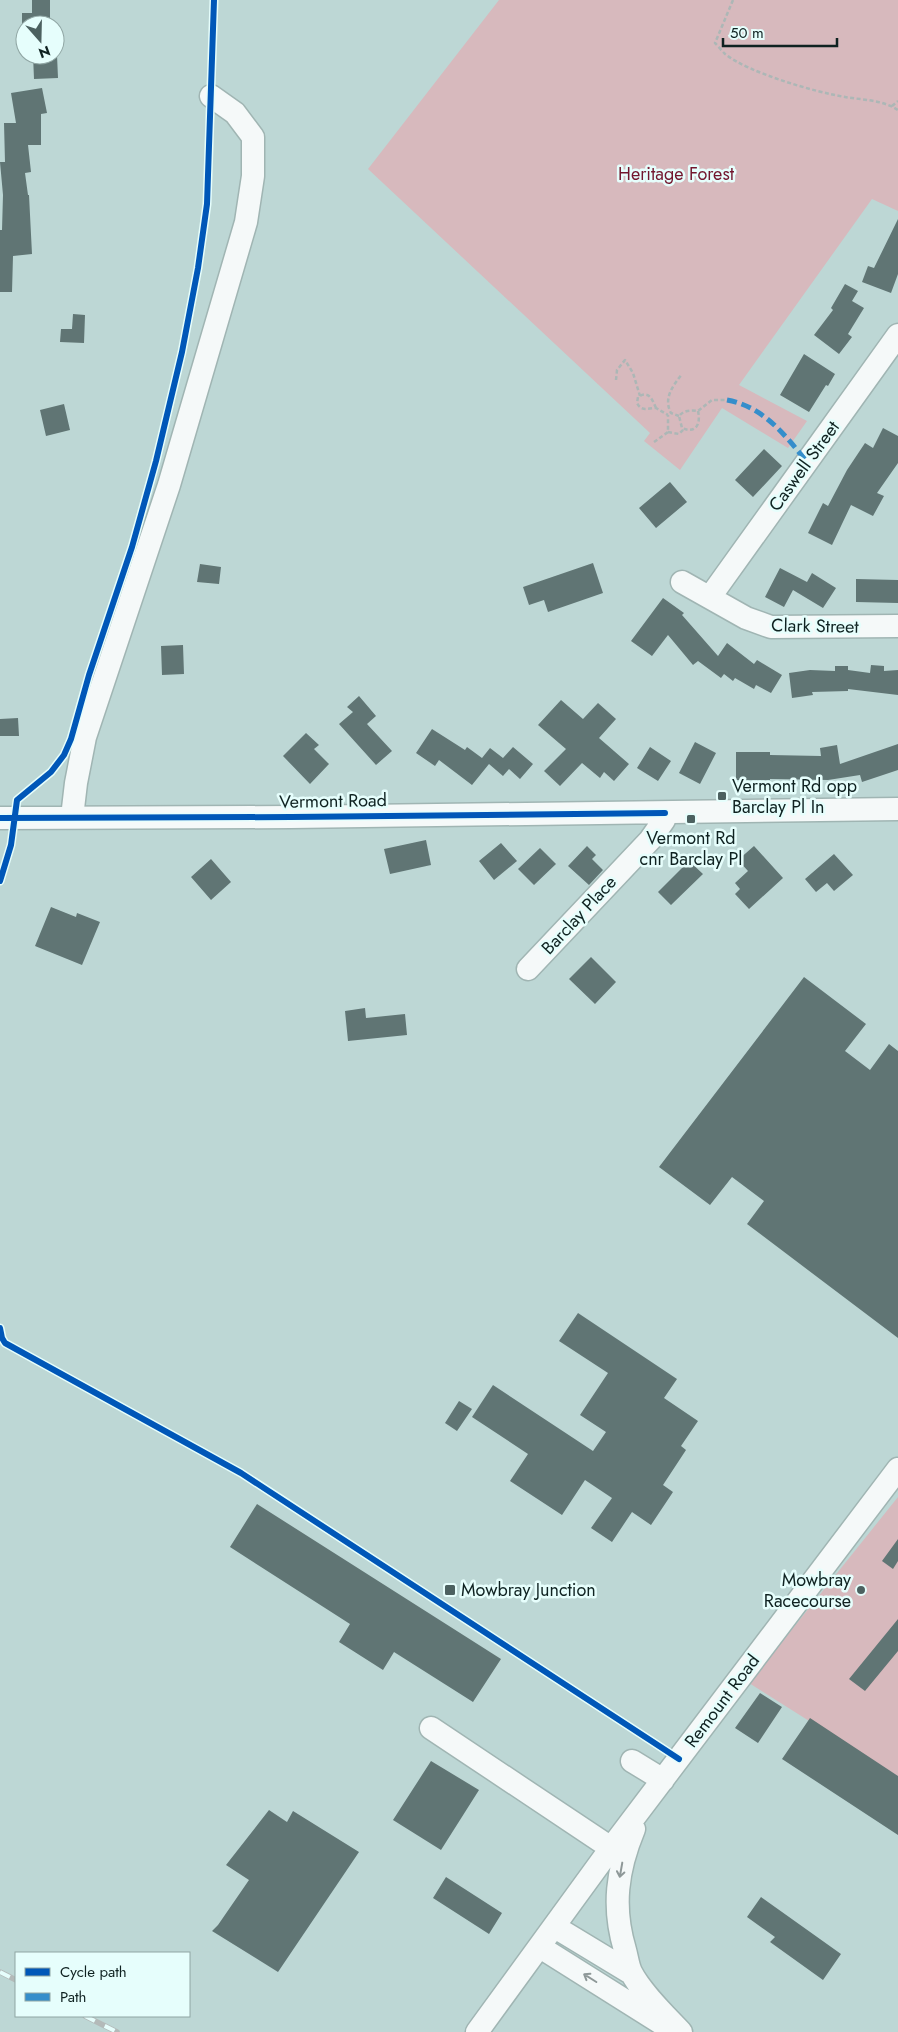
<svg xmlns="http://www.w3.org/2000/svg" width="898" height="2032" viewBox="0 0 898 2032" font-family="Jost,sans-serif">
<rect width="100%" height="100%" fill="#bdd7d5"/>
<path fill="#d7b9bd" d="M499 0H898V211L872 199 739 385 807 421 788 448 722 408 680 470 644 441 650 433 368 169Z
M898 1497V1777L749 1683Z"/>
<path fill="#607574" d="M32 0H50V25H22V13H32Z
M33 55H57L58 78 34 79Z
M42 88 47 113 41 114V145H28L31 172 25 173 28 195H29L32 254 13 256 12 292H0V230H2L3 195 0 162H5L4 123H16L11 93Z
M898 219V274L891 293 862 282 868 266 874 268Z
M845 284 858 291 852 301 864 308 848 334 852 337 839 354 814 335 833 310 831 308Z
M73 314 85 315 84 343 60 342 61 329H72Z
M804 354 835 374 828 386 826 385 809 412 780 395Z
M64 404 70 430 46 436 40 410Z
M883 428 898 436V463L877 493 884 496 873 516 851 505 832 545 808 533 823 503 828 506 847 470 865 443 873 448Z
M764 449 782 466 753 497 735 480Z
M670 482 687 502 656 528 639 508Z
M593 563 603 593 548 612 544 600 529 605 523 587Z
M200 564 221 567 219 584 197 582Z
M780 568 807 582 812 573 836 588 823 608 793 590 784 607 765 597Z
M856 579 898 580V603L856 602Z
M663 598 684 613 682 615 718 656 727 643 754 664 757 660 782 675 771 693 756 685 754 689 735 678 733 681 724 674 721 678 698 661 693 665 668 635 652 656 631 641Z
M183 645 184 674 162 675 161 646Z
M871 665 884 666V671L898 670V695L848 689V691L812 692 813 695 792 698 789 673 810 670 835 671V666H848V670L870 673Z
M359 696 376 716 367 724 392 751 376 765 339 724 353 712 347 707Z
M561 700 583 719 598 703 616 719 599 738 629 764 614 781 604 772 600 778 582 763 560 786 544 771 566 749 538 725Z
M18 718 19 736H0V719Z
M432 729 465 750 467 747 482 758 490 748 503 758 513 747 533 764 520 779 509 769 503 776 489 764 472 785 439 760 435 766 416 753Z
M306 733 319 745 314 749 329 764 310 784 283 756Z
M695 742 716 753 700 784 679 773Z
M898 744V770L862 782 860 775 828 780 770 779V780H736V752H770V755L821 756 820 748 837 745 840 764Z
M650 747 671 761 658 781 637 768Z
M426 840 431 865 390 874 384 849Z
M501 843 517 861 494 880 479 861Z
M587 846 596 855 592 859 603 870 589 885 568 866Z
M754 846 783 878 749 909 735 894 740 889 735 883 748 871 738 860Z
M540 848 556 864 534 885 518 869Z
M834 854 853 875 834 891 827 883 816 892 805 879Z
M211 859 231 882 211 900 191 877Z
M689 861 703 874 671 905 658 892Z
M51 907 76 917 77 913 100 922 82 965 35 946Z
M591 957 616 982 595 1004 569 979Z
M804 977 866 1024 845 1051 870 1070 889 1044 898 1051V1338L747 1224 764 1201 732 1177 710 1205 659 1167Z
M365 1008 366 1018 405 1014 407 1035 348 1041 345 1011Z
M578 1313 677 1379 664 1398 698 1421 681 1446 686 1450 663 1485 673 1492 651 1525 632 1512 612 1542 591 1528 612 1498 585 1480 562 1515 510 1481 528 1454 472 1417 493 1385 593 1451 606 1432 580 1415 608 1373 559 1341Z
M459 1401 472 1409 457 1431 445 1423Z
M257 1504 501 1659 473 1702 394 1652 383 1670 339 1642 350 1624 230 1547Z
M898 1539V1561L893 1569 882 1561Z
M898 1619V1651L865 1691 849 1679Z
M760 1693 782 1707 758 1743 735 1728Z
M810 1718 898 1776V1835L782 1759Z
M431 1761 479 1790 441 1850 393 1820Z
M269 1810 287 1822 293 1811 359 1852 278 1972 212 1931 218 1925 249 1880 226 1865Z
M446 1877 502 1913 489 1934 433 1898Z
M761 1897 841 1954 823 1980 770 1942 775 1937 747 1917Z"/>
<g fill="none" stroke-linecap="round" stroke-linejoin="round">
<defs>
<path id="minor" d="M682 582 746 618 771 627 898 626
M710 597 898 335
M72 817 76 783 85 737 169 485 246 222 253 176V137L235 113 211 96
M0 818 291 817 898 809
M528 969 650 840 664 820 665 813
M431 1728 611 1848
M632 1761 663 1780
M634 1829C617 1870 612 1907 625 1950 627 1957 628 1966 631 1972 641 1992 666 2016 681 2032
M555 1927 631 1973
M540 1947 664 2025
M477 2032 611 1848 898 1469"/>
</defs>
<use href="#minor" stroke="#a0b5b3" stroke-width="25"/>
<path stroke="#acb7b6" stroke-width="2.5" stroke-dasharray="4 2.5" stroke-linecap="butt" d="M733 0 715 43C718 46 722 51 725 54 749 73 815 92 845 97 863 100 883 100 898 110
M892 106 898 101
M616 380 617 370 625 360 633 373 640 396
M656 408C652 399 649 390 638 397L637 403C642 412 647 408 656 408L668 415
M698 411C701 424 696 434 682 428L679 416C684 410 691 410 698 411L712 400H727
M679 416 671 413C663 398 673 386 682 374
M668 432 679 434 684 429
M654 442 668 432V415"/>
<use href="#minor" stroke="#f5f9f9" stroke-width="22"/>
<defs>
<path id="rail" d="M0 1972 16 1980
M85 2016 117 2032"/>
</defs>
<use href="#rail" stroke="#b3bab9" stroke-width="5.5"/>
<use href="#rail" stroke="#e6fefc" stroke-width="4" stroke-dasharray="11" stroke-linecap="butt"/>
<path stroke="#358ecb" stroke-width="5" stroke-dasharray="10 5" stroke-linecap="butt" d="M727 400C764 407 784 434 807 462"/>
<defs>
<path id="cycleway" d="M0 818 291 817 665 813
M0 881 11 845 17 800 51 772 64 755 71 739 89 675 132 547 156 461 182 352 198 268 207 204 214 0
M0 1328 2 1338 5 1343 241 1473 679 1759"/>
</defs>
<use href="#cycleway" stroke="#e6fefc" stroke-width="9"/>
<use href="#cycleway" stroke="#0057b8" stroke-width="6"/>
</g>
<defs><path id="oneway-shaft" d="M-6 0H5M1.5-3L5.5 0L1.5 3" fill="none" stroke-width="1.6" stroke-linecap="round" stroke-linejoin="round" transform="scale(1.25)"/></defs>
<g stroke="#8e9898">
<use href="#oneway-shaft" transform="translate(621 1870) rotate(100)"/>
<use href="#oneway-shaft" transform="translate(590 1978) rotate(-148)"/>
</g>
<g fill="#4c6160" stroke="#e6fefc" stroke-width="2">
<rect x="717" y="791" width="10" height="10" rx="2.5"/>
<rect x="686" y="814" width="10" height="10" rx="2.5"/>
<rect x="444" y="1584" width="12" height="12" rx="2.5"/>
<circle cx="861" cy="1590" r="5"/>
</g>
<g text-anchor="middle" stroke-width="5" stroke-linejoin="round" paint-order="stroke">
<g font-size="18" fill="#72162d" stroke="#e6fefc">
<text x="676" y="180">Heritage Forest</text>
</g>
<g font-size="18" fill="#0f2221" stroke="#e6fefc">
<text transform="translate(804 466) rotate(-54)" y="6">Caswell Street</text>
<text transform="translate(815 626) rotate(1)" y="6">Clark Street</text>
<text transform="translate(333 801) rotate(-1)" y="6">Vermont Road</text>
<text transform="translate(579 915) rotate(-47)" y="6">Barclay Place</text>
<text transform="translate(722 1701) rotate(-53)" y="6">Remount Road</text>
</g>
<g font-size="18" fill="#0f2221" stroke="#e6fefc" text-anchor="start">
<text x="732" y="792">Vermont Rd opp<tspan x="732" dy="21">Barclay Pl In</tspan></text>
<text x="691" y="844" text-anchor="middle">Vermont Rd<tspan x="691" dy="21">cnr Barclay Pl</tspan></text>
<text x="851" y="1586" text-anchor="end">Mowbray<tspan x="851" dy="21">Racecourse</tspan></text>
<text x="461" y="1596">Mowbray Junction</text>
</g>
</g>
<rect x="15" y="1952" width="175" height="65" fill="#e6fefc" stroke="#90a6a4"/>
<rect x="25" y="1968" width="25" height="8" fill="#0057b8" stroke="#90a6a4"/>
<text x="60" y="1977" font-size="15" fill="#0f2221">Cycle path</text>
<rect x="25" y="1993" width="25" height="8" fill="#358ecb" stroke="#90a6a4"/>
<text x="60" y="2002" font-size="15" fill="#0f2221">Path</text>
<g transform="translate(40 40) rotate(160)"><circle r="24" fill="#e6fefc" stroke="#90a6a4"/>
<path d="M0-4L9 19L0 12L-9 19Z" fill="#4c6160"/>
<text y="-8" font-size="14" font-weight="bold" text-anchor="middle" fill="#0f2221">N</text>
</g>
<path d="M723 38v8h114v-8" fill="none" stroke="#0f2221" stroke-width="2.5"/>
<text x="730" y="38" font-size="15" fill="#0f2221" stroke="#e6fefc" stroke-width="4" paint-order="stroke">50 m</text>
</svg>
